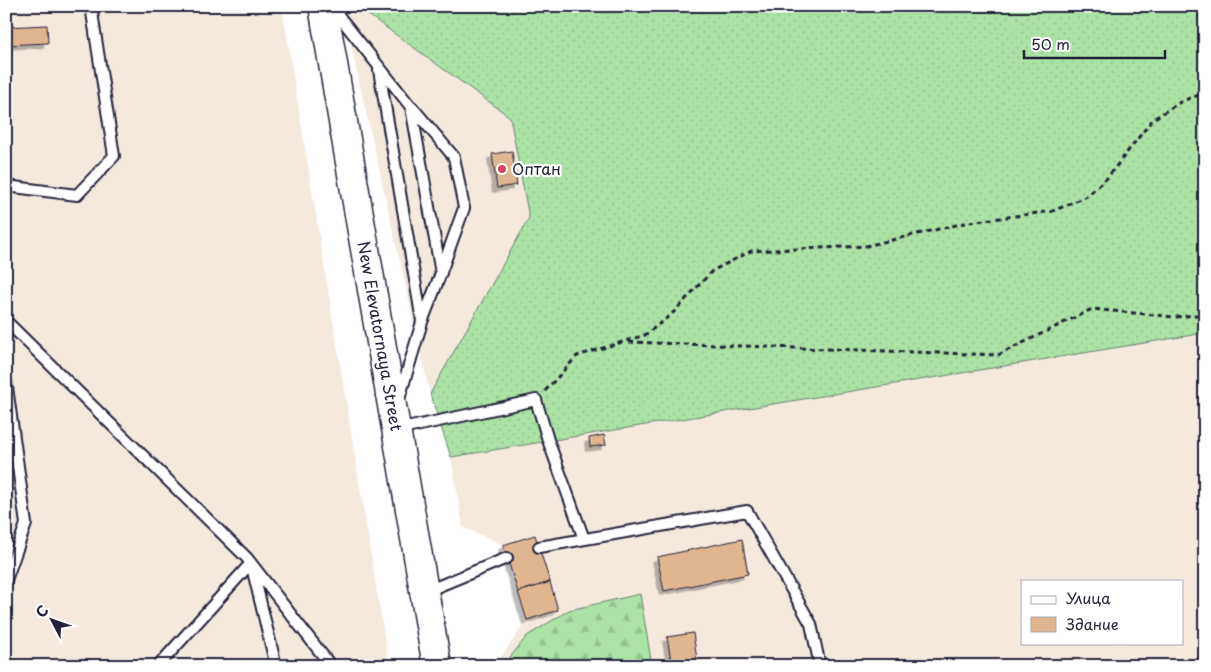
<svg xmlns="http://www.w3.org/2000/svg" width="1211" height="672" viewBox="0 0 1211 672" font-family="'Playpen Sans',sans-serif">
<defs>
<pattern id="grass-dots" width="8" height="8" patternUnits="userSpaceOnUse" patternTransform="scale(1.25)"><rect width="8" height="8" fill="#abe2a5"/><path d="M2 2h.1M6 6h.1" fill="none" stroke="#93c28f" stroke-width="1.8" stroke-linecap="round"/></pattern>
<pattern id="forest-firs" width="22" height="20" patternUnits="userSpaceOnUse" patternTransform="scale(1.25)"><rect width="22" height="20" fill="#abe2a5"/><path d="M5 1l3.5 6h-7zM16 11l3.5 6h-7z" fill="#93c28f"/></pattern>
<filter id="shadow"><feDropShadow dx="-4.5" dy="4.5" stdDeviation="0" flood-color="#0004"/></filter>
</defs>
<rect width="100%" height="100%" fill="#fff"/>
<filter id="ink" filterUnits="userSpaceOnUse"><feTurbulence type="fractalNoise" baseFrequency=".02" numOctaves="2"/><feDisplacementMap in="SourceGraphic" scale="10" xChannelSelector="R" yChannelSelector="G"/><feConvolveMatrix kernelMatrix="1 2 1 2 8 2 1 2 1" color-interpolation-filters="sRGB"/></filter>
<g filter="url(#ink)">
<path fill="#f5e9de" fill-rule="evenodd" d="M6 6H282L389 666H6Z
M342 6H356L510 117 529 218 430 394Z
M1205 333V666H495L527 620 503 545 463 527 451 457ZM1022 581H1182V643H1022Z"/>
<path fill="url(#grass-dots)" stroke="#668270" d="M356 6H1205V333L451 457 430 394 529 218 510 117Z"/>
<path fill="url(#forest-firs)" stroke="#668270" d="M640 594 652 666H503L527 636 569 610Z"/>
<path fill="#dfb690" stroke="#22223b" filter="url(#shadow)" d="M47 25 48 43 6 45V27Z
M512 151 517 185 497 188 492 154Z
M604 435 606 445 590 447 589 438Z
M535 535 550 582 518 592 503 545Z
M742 539 748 574 664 591 657 557Z
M550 582 558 610 527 620 518 592Z
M693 633 698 666H672L667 637Z"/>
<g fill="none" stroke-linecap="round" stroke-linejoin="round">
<defs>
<path id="service" d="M331 6 411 107 441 273 422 322 399 399
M379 70 422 321
M412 107 454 157 464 208 441 272
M6 186 77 195 114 156 91 6
M6 321 247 558 331 666
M6 380 26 524 6 580
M397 430 536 400 548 440 584 539
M539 547 747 511 811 624 820 666
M252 567 276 666
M427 591 507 558
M158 666 251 563"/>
<path id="secondary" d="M323 6 437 666"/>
</defs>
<use href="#service" stroke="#22223b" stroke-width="14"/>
<use href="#secondary" stroke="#22223b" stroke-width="31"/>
<path stroke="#22223b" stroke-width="3" stroke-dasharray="5 4" stroke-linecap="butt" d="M629 342 998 355 1092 309 1175 317 1205 314
M545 391 577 356 645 335 672 314 712 271 751 251 866 246 969 222 1053 211 1085 197 1107 178 1153 119 1182 101 1205 93"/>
<use href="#service" stroke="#fff" stroke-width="10"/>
<use href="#secondary" stroke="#fff" stroke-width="28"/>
</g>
</g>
<circle fill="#d1495b" stroke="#fff" stroke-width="2" cx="502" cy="169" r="5"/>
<g text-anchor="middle" stroke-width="4.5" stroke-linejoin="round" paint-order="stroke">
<g font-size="16" fill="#22223b" stroke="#fff" text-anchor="start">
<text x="512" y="175">Оптан</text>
</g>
<g font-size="16" fill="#22223b" stroke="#fff">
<text transform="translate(380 336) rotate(80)" y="6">New Elevatornaya Street</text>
</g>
</g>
<rect width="1211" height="672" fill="none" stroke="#fff" stroke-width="25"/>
<rect x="12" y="12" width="1186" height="647" fill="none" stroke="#22223b" stroke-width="2" filter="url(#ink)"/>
<rect x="1021" y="580" width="162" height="65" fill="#ffffff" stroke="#a7a7b1"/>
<rect x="1031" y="596" width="25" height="8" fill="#ffffff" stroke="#a7a7b1"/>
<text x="1066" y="604" font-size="15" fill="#22223b">Улица</text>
<rect x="1031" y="617" width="25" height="15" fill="#dfb690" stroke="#a7a7b1"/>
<text x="1066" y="630" font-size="15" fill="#22223b">Здание</text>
<g transform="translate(52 620) rotate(311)" stroke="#ffffff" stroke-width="4" paint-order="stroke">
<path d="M0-4L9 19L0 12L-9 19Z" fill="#22223b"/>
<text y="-8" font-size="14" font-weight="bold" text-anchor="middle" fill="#22223b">С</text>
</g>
<path d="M1024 50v8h141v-8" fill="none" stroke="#22223b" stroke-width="2.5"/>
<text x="1031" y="50" font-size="15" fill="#22223b" stroke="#ffffff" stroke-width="4" paint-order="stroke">50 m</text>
</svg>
